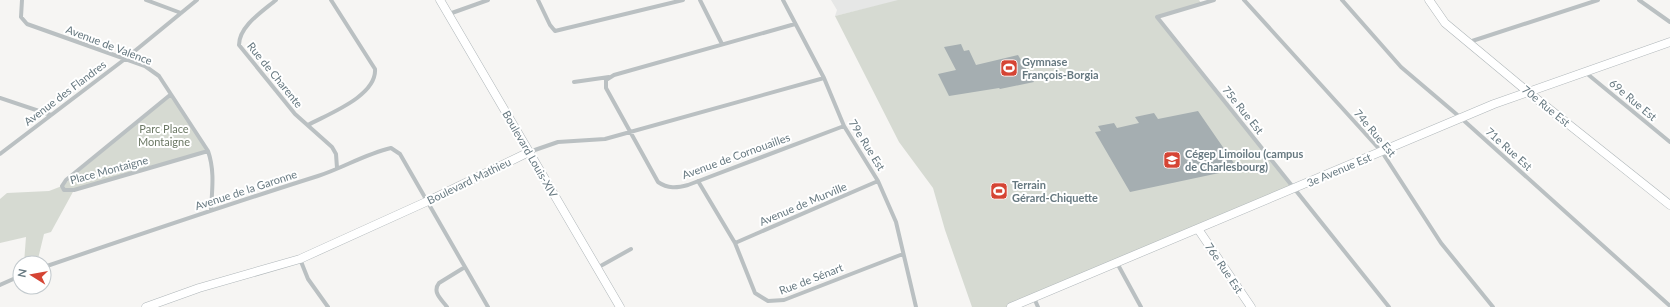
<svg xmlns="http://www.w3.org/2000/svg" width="1670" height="307" viewBox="0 0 1670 307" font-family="Lato,sans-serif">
<rect width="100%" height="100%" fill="#f6f5f3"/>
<path fill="#e6e7e6" d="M831 0H901L835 16 837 10Z"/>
<path fill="#d6dad2" d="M898 0H1199L1202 4 1158 17 1294 188 1011 307H972L945 230 933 188 899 142 835 16Z
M170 95 208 151 74 190 51 232 44 234 37 263H24L26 237 0 243V199L7 193 49 191 62 186Z"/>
<path fill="#a5aeb1" d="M961 44 964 51 969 50 976 65 1018 55 1034 82 1000 89 999 88 949 96 938 74 956 70 944 47Z
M1198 111 1238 169 1130 192 1095 132 1101 131 1098 126 1114 123 1117 128 1139 123 1135 117 1154 113 1158 119Z"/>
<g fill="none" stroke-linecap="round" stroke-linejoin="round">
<defs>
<path id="secondary" d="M440 0 620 307
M1429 0 1445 23 1528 92 1670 205
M1198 229 1251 307
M146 307 199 288 300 259 428 201 529 152
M1011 307 1494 104 1670 42"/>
</defs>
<use href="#secondary" stroke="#afb6b9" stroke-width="9"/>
<path stroke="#bac0c2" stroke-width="4" d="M22 0 21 17 27 24 145 66 159 76 208 151C215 171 212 190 211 210
M146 0 181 13
M276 0C263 11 239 26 239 45L295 114 332 147 336 154 337 168
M538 0 550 25 555 31 683 0
M700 0 722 44
M783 0 824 78 844 126 878 181 896 222 916 307
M1214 0 1157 17 1389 307
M1244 0 1382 152 1441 243 1493 307
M1342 0 1401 67 1461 118 1670 306
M1639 0 1670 22
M449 14 488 0
M795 24 614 75 606 80V88L658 182C668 189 677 188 688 185L844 126
M1469 42 1598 0
M1585 72 1670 142
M574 82 609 77
M170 95 66 180 62 186 64 190H74L208 151
M0 98 51 115
M308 125C328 114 377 96 375 69L331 0
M529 152 558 142 605 139 824 78
M0 154 125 59 197 0
M698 181 735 243 755 293 768 301 784 300 903 254
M735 243 878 181
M300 259 308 279 328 307
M1117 263 1141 307
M44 267C135 236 226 205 318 176 343 168 365 154 391 148L400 154 488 307
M597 268 631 249
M0 285 20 276
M1034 298 1038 307
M447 307C441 299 432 292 439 283L465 267"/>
<use href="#secondary" stroke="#fff" stroke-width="8"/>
</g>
<defs>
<symbol id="stadium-square" viewBox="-11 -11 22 22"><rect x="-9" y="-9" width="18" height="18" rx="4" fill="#d54434" stroke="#fff"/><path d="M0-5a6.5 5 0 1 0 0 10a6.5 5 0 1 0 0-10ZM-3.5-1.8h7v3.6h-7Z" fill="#fff"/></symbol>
<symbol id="university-square" viewBox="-11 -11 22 22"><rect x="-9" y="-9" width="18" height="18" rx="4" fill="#d54434" stroke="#fff"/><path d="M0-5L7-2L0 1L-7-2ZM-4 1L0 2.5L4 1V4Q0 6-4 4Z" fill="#fff"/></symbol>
</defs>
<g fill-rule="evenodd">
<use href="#stadium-square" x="999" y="58" width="20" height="20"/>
<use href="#university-square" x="1162" y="150" width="20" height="20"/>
<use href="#stadium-square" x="989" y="181" width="20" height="20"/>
</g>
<g text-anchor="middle" stroke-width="4" stroke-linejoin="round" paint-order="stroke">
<g font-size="11" fill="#677981" stroke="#fff">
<text transform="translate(109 45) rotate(21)" y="4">Avenue de Valence</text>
<text transform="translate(275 75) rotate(51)" y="4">Rue de Charente</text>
<text transform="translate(65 93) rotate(-37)" y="4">Avenue des Flandres</text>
<text transform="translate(1633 100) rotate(40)" y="4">69e Rue Est</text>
<text transform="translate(1546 106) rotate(39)" y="4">70e Rue Est</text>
<text transform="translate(1243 110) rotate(51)" y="4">75e Rue Est</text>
<text transform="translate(1375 133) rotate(50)" y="4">74e Rue Est</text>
<text transform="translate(867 145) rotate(58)" y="4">79e Rue Est</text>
<text transform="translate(1509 149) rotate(42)" y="4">71e Rue Est</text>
<text transform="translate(530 154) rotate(60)" y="4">Boulevard Louis-XIV</text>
<text transform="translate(736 156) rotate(-20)" y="4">Avenue de Cornouailles</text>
<text transform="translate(109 170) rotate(-15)" y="4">Place Montaigne</text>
<text transform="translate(1339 170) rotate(-23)" y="4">3e Avenue Est</text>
<text transform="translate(469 181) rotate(-26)" y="4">Boulevard Mathieu</text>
<text transform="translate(246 190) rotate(-18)" y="4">Avenue de la Garonne</text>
<text transform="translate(803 204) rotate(-23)" y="4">Avenue de Murville</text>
<text transform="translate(1224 268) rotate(56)" y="4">76e Rue Est</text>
<text transform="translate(811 279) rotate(-21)" y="4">Rue de Sénart</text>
</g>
<g font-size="11" font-weight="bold" fill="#677981" stroke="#fff" text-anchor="start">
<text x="1022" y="66">Gymnase<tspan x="1022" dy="13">François-Borgia</tspan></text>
<text x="1185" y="158">Cégep Limoilou (campus<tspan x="1185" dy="13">de Charlesbourg)</tspan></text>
<text x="1012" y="189">Terrain<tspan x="1012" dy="13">Gérard-Chiquette</tspan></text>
</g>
<g font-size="11" fill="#6c7965" stroke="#fff">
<text x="164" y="133">Parc Place<tspan x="164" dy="13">Montaigne</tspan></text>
</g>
</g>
<g transform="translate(32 275) rotate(281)"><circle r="19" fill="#ffffff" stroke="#c2c9cd"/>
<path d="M0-3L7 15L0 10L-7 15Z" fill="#d54434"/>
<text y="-6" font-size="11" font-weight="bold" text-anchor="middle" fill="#677981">N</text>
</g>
</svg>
